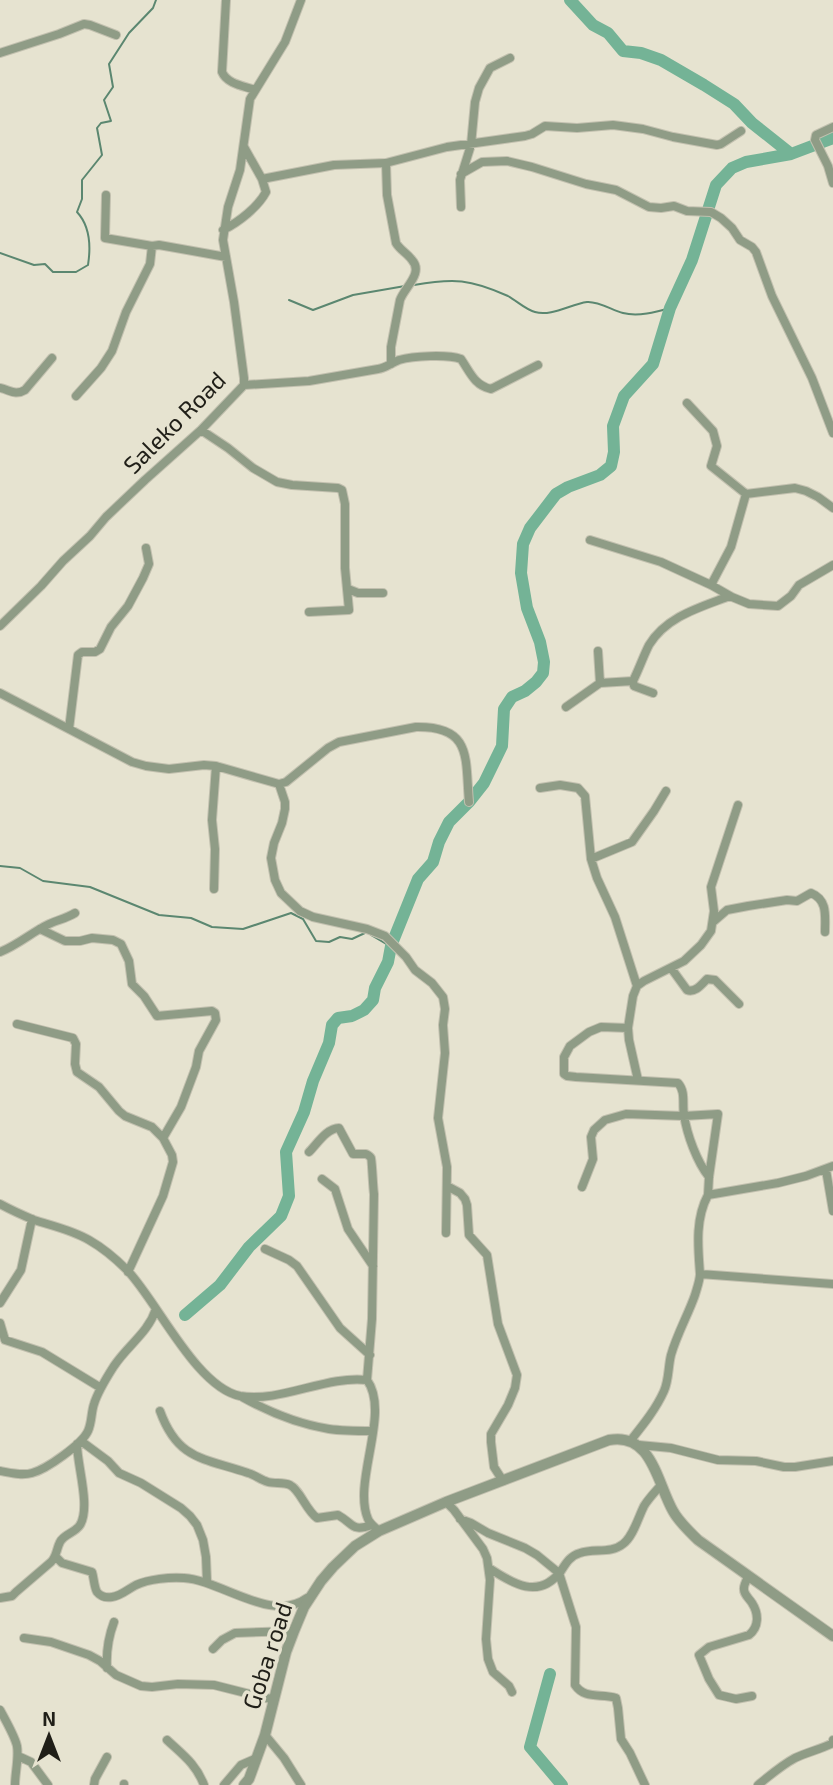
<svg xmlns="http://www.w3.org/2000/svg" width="833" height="1785" viewBox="0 0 833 1785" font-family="'Exo 2',sans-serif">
<rect width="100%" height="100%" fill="#e6e3d0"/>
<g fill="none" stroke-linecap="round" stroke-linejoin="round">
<path stroke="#5b8770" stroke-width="2" d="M0 253 34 265 45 264 53 272H76L88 265C91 246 90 226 77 212L82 199V180L102 155 97 128 101 123 111 121 104 100 113 87 109 64 129 33 153 8 156 0
M414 285C454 278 470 279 508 296 517 301 525 309 535 312 551 317 571 304 587 302 598 301 612 310 623 313 638 317 656 312 670 308
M289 300 313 310 353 295 405 286
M0 866 20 868 43 881 90 887 159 915 191 918 212 927 243 929 291 913 303 919 316 941 329 942 340 937 352 939 367 932
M371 935 388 945"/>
<path stroke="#74b396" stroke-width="12" d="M570 0 593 25 608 33 623 51 641 53 661 60 704 85 734 104 752 123 791 154
M185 1315 220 1285 249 1247 281 1216 289 1196 286 1152 304 1112 313 1081 329 1043 332 1025 338 1018 352 1016 364 1010 373 1000 375 988 388 962 391 946 418 879 433 862 439 842 449 822 469 802 484 783 502 746 504 709 512 697 525 691 536 682 543 673 544 662 540 642 527 608 521 573 523 544 530 528 556 494 568 487 600 475 611 466 614 452 613 426 624 396 653 364 670 308 692 260 716 185 732 168 746 162 791 154 833 138
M550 1674 530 1747 562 1785"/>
<defs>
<path id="minor" d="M226 0 222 72C227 84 244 86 255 90
M0 53 59 34 84 24 90 25 116 35
M833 127 816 135 815 140 828 166 833 183
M386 163 387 195 396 243C400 250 407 253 412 260 424 273 404 288 400 300L391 347V364
M461 174 482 162 507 161 532 167 586 184 616 190 649 207 661 208 674 206 687 211 711 212 721 218 732 228 740 240 752 247 756 252 772 296 812 378 833 433
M262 179 334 165 386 163 447 147 525 136 532 134 545 126 577 128 613 125 643 129 673 137 717 145 721 144 741 131
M106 195 105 238 152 246
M461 207 460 180 471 145 475 102 479 88 490 68 510 58
M223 230C239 222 258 207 266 192L262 179 244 147
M244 385 309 381 378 369C386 368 391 363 399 360 413 356 447 354 461 359 470 372 474 385 491 389L538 365
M0 388C10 390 15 396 25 390L52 358
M76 396 101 368 112 351 126 312 150 264 152 246 159 245 226 257
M687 403 713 431 717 446 711 466 746 494 795 488 806 491 818 497 833 508
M201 430 228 448 253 468 277 482 292 485 338 488 342 490 345 504V568L349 610 309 612
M590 540 661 562 711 585 732 597
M711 585 731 547 746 494
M348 589 358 593H383
M0 626 41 586 63 561 90 536 106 517 145 480 201 430 244 385V378L234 302 223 240 228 207 240 170 250 99 285 42 301 0
M598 651 600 683
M0 693 132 762 146 766 169 769 204 765 216 766 279 784 286 782 328 748 339 742 416 727C473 726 465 759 469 802
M653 693 634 686 633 681C639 669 643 657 649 645 666 617 698 608 727 597H732L749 604 778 606 791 596 799 585 833 565
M566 707 600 683 633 681
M69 729 78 655 82 652H95L100 649 111 627 128 606 143 578 149 564 146 548
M279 784 285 802V809L282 823 274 843 271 858 275 880 281 893 300 911 313 917 367 929 385 936 406 957 415 970 432 983 443 997 445 1009 443 1025 445 1053 438 1118 447 1167 446 1233
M540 788 560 785 578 788 585 796 591 859 597 878 615 917 637 986
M591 859 632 842 654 811 666 791
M214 889 215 849 212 820 216 766
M713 922 727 910 748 906 787 900 797 901 811 893C828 900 825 916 825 932
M40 929 65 941H80L92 938 113 940 121 944 129 961 132 984 144 996 157 1016 212 1011 215 1013 216 1020 199 1051 196 1067 181 1107 163 1138
M0 952C18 945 32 932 49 924 58 920 67 918 75 913
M671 968 687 990C695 993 701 985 707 979L715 980 739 1004
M17 1024 73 1038 76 1044 75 1064 77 1072 99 1087 119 1111 125 1116 152 1127 163 1138 172 1155 173 1162 163 1196 128 1272
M628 1028 601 1027 589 1032 570 1046 564 1057V1074L567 1076 576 1077 678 1083C686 1092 682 1104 684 1115 687 1135 697 1162 709 1177
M638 1080 629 1040 628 1028 633 996 637 986 644 981 684 961 701 945 711 931 714 911 711 887 738 805
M309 1152C317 1144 327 1128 339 1128L353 1154H366C368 1155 370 1156 371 1158 372 1160 373 1188 374 1194L372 1319 367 1380
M826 1170 833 1211
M322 1179 335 1189 348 1229 373 1266
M447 1186 460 1193 465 1199 467 1205 469 1235 487 1255 498 1324 517 1375 515 1388 508 1405 491 1434V1442L494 1467 503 1481
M582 1187 593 1159 591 1137 594 1130 605 1120 626 1114 684 1116 718 1114 709 1177 708 1195
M0 1204C11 1210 22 1215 34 1220 53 1226 72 1230 89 1240 103 1248 116 1259 127 1270 157 1301 196 1387 240 1396 280 1403 327 1375 367 1380 391 1413 352 1482 368 1519 370 1524 375 1527 379 1531
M265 1249 289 1260 297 1266 340 1328 370 1355
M700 1274 833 1284
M0 1303 21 1270 32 1219
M0 1323 5 1340 42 1352 101 1388
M242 1397C269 1412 298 1424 329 1429 343 1431 358 1431 373 1431
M160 1411C178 1461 205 1458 248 1473 255 1475 261 1480 268 1482 275 1484 283 1482 290 1485 300 1490 306 1510 317 1518L338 1515C354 1524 351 1532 372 1525
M631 1440C643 1425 656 1409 664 1391 669 1380 668 1367 671 1355 677 1334 688 1315 695 1295 697 1288 700 1280 700 1274 698 1247 695 1219 708 1195L778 1183 806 1176 833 1166
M81 1441 108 1461 119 1473 141 1483 181 1508 190 1516 197 1525 203 1540 206 1557 207 1582
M639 1445 671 1448 718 1460 756 1461 784 1467H795L833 1461
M0 1471C11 1473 22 1476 32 1473 47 1469 82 1444 88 1431 92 1422 91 1413 94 1404 98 1391 107 1377 114 1366 128 1345 148 1333 156 1309
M446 1502 454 1510 483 1549 487 1558 490 1580 486 1639 488 1659 493 1672 509 1686 512 1692
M460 1519 471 1523 488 1533 525 1548 537 1555 559 1573 576 1627 575 1685C585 1700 601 1693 616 1698L618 1708 621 1739 630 1753 645 1785
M56 1557 62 1563 92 1572C94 1578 94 1587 97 1592 101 1597 106 1598 112 1597 121 1596 128 1589 136 1585 149 1579 170 1577 184 1578 221 1580 272 1624 307 1598
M489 1568C513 1584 539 1600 561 1571 566 1563 570 1556 580 1553 594 1548 611 1554 623 1544 633 1537 638 1518 644 1506 649 1498 655 1492 661 1485
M748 1577C747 1579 744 1585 744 1588 743 1594 749 1598 752 1603 759 1614 759 1627 749 1635L709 1647 699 1655 709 1679 719 1695 736 1699 752 1696
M0 1598 12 1596 16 1592 51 1562C57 1556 56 1550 60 1542 64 1534 75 1533 80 1525 91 1507 77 1465 77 1444
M24 1638 51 1642 89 1655 100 1661 116 1675 141 1686 152 1687 178 1684 214 1685 265 1698 274 1699
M213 1649 222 1640 235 1633 294 1631
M107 1668C106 1651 108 1638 114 1622
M0 1710C5 1719 15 1737 17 1746 19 1758 15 1773 15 1785
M265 1735 284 1758 301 1785
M167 1740C183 1755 196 1764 204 1785
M18 1756 31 1762 48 1785
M124 1784V1785
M94 1785 95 1779 107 1757
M224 1785 241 1765 257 1758
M758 1785C770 1775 782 1765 795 1758 808 1752 821 1749 833 1743V1740"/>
<path id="tertiary" d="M244 1785 249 1779 265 1735 286 1652 294 1631 304 1607 321 1581 333 1567 355 1546 379 1531 446 1502 609 1440C652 1432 657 1483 673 1511 679 1522 689 1531 698 1540L833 1636"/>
</defs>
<use href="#minor" stroke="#c2c0af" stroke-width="10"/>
<use href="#tertiary" stroke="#c2c0af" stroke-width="12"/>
<use href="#minor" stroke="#8f9c86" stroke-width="8"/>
<use href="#tertiary" stroke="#8f9c86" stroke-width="10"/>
</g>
<g text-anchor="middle" stroke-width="7" stroke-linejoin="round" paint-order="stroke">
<g font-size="24" fill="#201f18" stroke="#e6e3d0">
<text transform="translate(175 423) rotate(-45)" y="8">Saleko Road</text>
<text transform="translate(268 1656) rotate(-72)" y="8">Goba road</text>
</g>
</g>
<g transform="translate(49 1736)" stroke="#e6e3d0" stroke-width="5" paint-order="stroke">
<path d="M0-5L12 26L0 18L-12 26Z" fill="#201f18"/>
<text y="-10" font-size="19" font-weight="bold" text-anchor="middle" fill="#201f18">N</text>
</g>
</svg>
